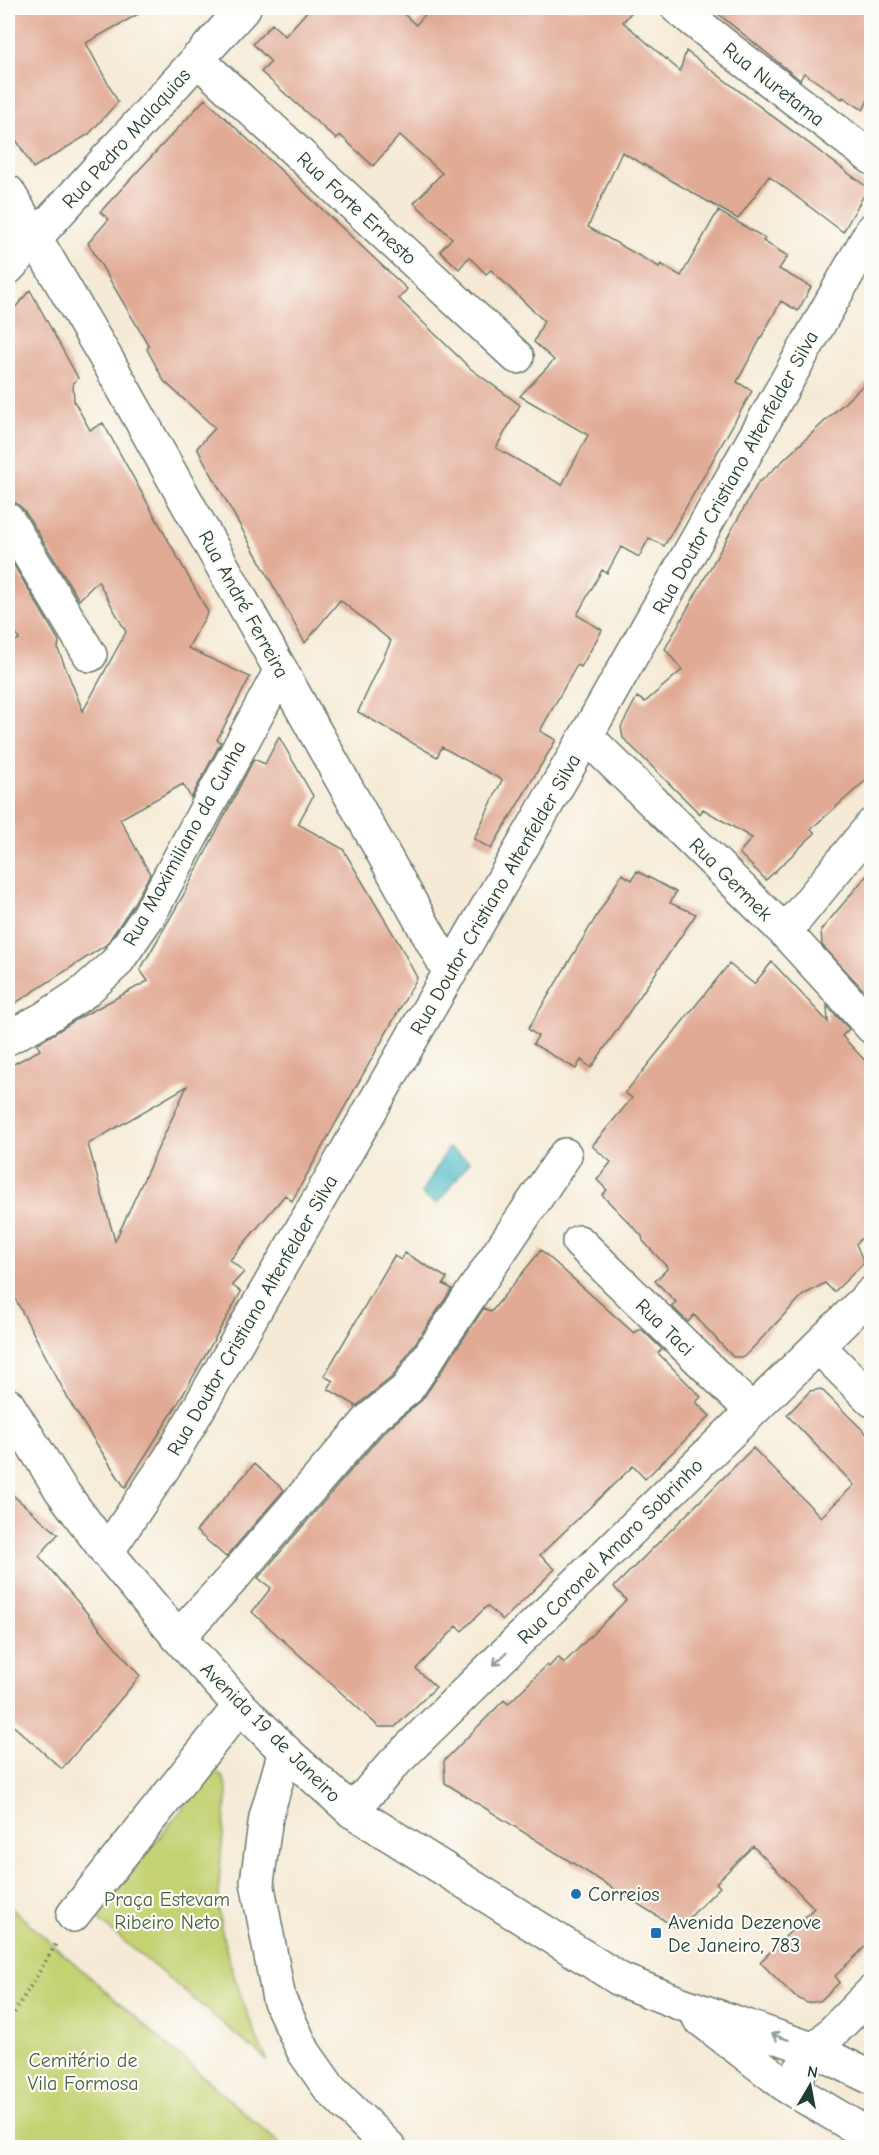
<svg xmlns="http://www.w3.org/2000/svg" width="879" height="2155" viewBox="0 0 879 2155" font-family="'Comic Neue',sans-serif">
<rect width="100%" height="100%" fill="#fdfcf7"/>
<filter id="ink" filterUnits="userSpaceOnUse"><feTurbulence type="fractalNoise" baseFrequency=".0167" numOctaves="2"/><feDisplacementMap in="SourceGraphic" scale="12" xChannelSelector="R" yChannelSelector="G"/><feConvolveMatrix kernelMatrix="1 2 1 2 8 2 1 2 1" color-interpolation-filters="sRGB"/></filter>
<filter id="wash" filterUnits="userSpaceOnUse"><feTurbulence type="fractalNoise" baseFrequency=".008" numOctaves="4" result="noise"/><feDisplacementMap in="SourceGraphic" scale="24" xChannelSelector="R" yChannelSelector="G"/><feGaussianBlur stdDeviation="1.35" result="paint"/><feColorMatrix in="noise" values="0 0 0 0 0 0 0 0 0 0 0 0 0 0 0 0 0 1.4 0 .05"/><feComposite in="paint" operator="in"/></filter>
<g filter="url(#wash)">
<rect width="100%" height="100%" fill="#f5ead5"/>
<path fill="#c5d273" stroke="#728854" stroke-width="1.5" d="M211 1774H219L224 1779 227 1790C225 1830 217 1869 219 1909 221 1941 233 1972 243 2002 251 2023 257 2042 268 2061L95 1917Z
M8 1905 283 2147H8Z"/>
<path fill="#4ab8c3" stroke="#347a7c" stroke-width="1.5" d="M448 1148 470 1161 438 1204 425 1197 422 1193Z"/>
<g id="blocks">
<path fill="#e1aa95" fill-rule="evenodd" d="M8 8H149L86 43 118 102 89 134 33 168 8 126Z
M310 8H397L416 25 431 8H635L623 22 680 71 686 51 868 188 843 232 769 176 738 219 622 152 588 227 659 267 661 264 681 276 718 211 765 238 763 241 788 256 779 269 811 287 798 311 781 301 737 382 752 391 664 546 649 538 639 557 621 547 607 573 602 570 577 615 602 630 581 667 577 665 540 731 556 740 491 849 474 839 502 780 442 747 437 757 358 712 391 641 340 600 305 643 197 448 215 428 164 381 147 349 149 346 88 243 109 219 100 212 205 99 407 289 399 299 471 369 520 405 496 448 562 485 588 435 520 396 554 360 534 342 544 321 491 270 486 274 469 257 459 269 440 251 452 238 414 203 442 173 400 135 373 166 340 135 336 139 261 72 271 62 253 44 272 24 285 36Z
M711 8H872V92L863 110 843 97 842 99 804 73 800 80Z
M30 290 78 378 73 384 74 401 90 430 103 423 208 612 188 648 250 677 217 740 221 742 191 798 183 784 120 819 150 874 133 905 106 945 8 1008V646L19 639 8 620V555L59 641 58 649 83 711 126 632 98 581 79 600 24 510 16 503 8 501V316Z
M872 377V775L811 829 815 833 766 880 739 853 752 838 703 809 700 814 623 738 621 727 637 697 645 702 682 670 665 649 759 481H761Z
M279 737 313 796 298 824 343 849 401 947 417 978 292 1201 285 1195 230 1260 244 1272 232 1285 241 1292 177 1405 125 1488 71 1404 8 1285V1067L40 1050 37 1044 77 1019 148 981 140 970 183 896 254 759 265 764ZM187 1086 115 1241 88 1144Z
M872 869V999L822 945 821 930Z
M637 871 676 892 670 903 696 914 591 1068 581 1060 576 1069 533 1044 538 1036 528 1029 622 874 632 880Z
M772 962 828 1022 827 1006 849 1029 842 1036 872 1068V1227L856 1244 864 1263 834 1292 825 1283 803 1295 744 1357H733L694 1315 688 1322 671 1306 676 1302 655 1281 668 1268 643 1241 642 1236 602 1195 607 1190 597 1180 611 1162 592 1146 632 1098 625 1093 729 964 754 984Z
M541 1250 634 1333 641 1329 662 1349 658 1353 701 1397 696 1402 710 1416 645 1479 633 1466 540 1555 555 1569 503 1620 487 1606 462 1631 457 1626 416 1669 436 1687 395 1727H379L252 1612 271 1588 258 1578 383 1433 422 1400 484 1308 491 1312Z
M405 1253 447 1278 443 1284 452 1289 393 1376 355 1407V1405L328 1389 333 1381 324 1376 394 1256 401 1260Z
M821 1389 872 1439V1940L835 1976 840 1982 820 2001 807 2003 794 1996 760 1962 814 1908 753 1846 716 1883 720 1887 678 1929 445 1783 444 1761 504 1700 508 1704 547 1665 549 1667 558 1657 564 1663 626 1600 614 1587 753 1448 821 1517 854 1485 787 1415 810 1391Z
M254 1464 284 1490 226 1557 196 1531Z
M8 1491 58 1534 39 1556 140 1676 62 1769 8 1721Z"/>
</g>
</g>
<g filter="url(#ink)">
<use href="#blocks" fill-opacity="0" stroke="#6a7a6c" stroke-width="1.5"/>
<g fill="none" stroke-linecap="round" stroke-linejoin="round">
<defs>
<path id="minor" d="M678 8 729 49 872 158
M197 59 517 357
M8 192 110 365 450 973
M8 268 244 8
M8 520 90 655
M586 736 785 932 872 1027
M785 932 872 825
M8 1038 45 1018 84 992 116 963 149 915 281 670
M579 1242 752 1411
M818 1346 872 1400
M107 1552 170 1458 586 736 872 230
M178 1637 230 1581 370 1419 407 1389 565 1155
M285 1751 266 1817 257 1882 279 1999 304 2052 330 2089 390 2148
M352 1811 393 1764 872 1293
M73 1915 240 1706
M788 2087 815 2050 872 1992"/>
<path id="major" d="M8 1405 61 1490 107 1552 178 1637 240 1706 285 1751 352 1811 621 1980 679 2003 815 2050 872 2078
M699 2018 788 2087 872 2137"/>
</defs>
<use href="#minor" stroke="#6a7a6c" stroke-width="36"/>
<use href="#major" stroke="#6a7a6c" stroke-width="36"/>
<path stroke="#6a7a6c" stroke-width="4" stroke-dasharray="1.5 4.5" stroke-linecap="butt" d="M8 2023 56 1944"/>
<use href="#minor" stroke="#fff" stroke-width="33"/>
<use href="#major" stroke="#fff" stroke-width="33"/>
</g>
<defs><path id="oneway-shaft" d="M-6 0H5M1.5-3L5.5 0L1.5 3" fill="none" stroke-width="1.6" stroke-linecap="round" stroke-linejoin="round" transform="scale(1.5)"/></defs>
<g stroke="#8f9e9a">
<use href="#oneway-shaft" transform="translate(500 1659) rotate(136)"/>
<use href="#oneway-shaft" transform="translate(780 2037) rotate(-161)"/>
</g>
</g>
<g fill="#1f6fb2" stroke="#fdfcf7" stroke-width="2">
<circle cx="576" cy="1894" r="6"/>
<rect x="650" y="1927" width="12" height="12" rx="3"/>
</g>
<g text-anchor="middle" stroke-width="4.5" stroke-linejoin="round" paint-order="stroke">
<g font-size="20" fill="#1f3d34" stroke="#fdfcf7">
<text transform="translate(774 84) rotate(38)" y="7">Rua Nuretama</text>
<text transform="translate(126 138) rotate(-48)" y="7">Rua Pedro Malaquias</text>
<text transform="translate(357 208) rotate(43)" y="7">Rua Forte Ernesto</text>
<text transform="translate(735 472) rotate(-61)" y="7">Rua Doutor Cristiano Altenfelder Silva</text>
<text transform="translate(244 604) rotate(61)" y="7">Rua André Ferreira</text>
<text transform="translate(184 843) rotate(-61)" y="7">Rua Maximiliano da Cunha</text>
<text transform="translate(731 879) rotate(45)" y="7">Rua Germek</text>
<text transform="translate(495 894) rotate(-60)" y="7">Rua Doutor Cristiano Altenfelder Silva</text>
<text transform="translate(252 1315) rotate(-60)" y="7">Rua Doutor Cristiano Altenfelder Silva</text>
<text transform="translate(665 1327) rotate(44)" y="7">Rua Taci</text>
<text transform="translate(610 1551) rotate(-45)" y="7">Rua Coronel Amaro Sobrinho</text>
<text transform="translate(271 1732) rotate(45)" y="7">Avenida 19 de Janeiro</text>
</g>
<g font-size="20" fill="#1f3d34" stroke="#fdfcf7" text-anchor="start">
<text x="588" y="1901">Correios</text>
<text x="668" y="1929">Avenida Dezenove<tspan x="668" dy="23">De Janeiro, 783</tspan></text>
</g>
<g font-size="20" fill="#486244" stroke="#fdfcf7">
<text x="167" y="1906">Praça Estevam<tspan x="167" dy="23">Ribeiro Neto</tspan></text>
<text x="83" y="2067">Cemitério de<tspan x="83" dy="23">Vila Formosa</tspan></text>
</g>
</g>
<rect width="879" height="2155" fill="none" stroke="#fdfcf7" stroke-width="30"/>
<g transform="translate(810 2086) rotate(10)" stroke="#fdfcf7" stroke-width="4.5" paint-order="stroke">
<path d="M0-4.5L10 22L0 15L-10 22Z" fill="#1f3d34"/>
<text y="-9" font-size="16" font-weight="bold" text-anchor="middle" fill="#1f3d34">N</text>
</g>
</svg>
